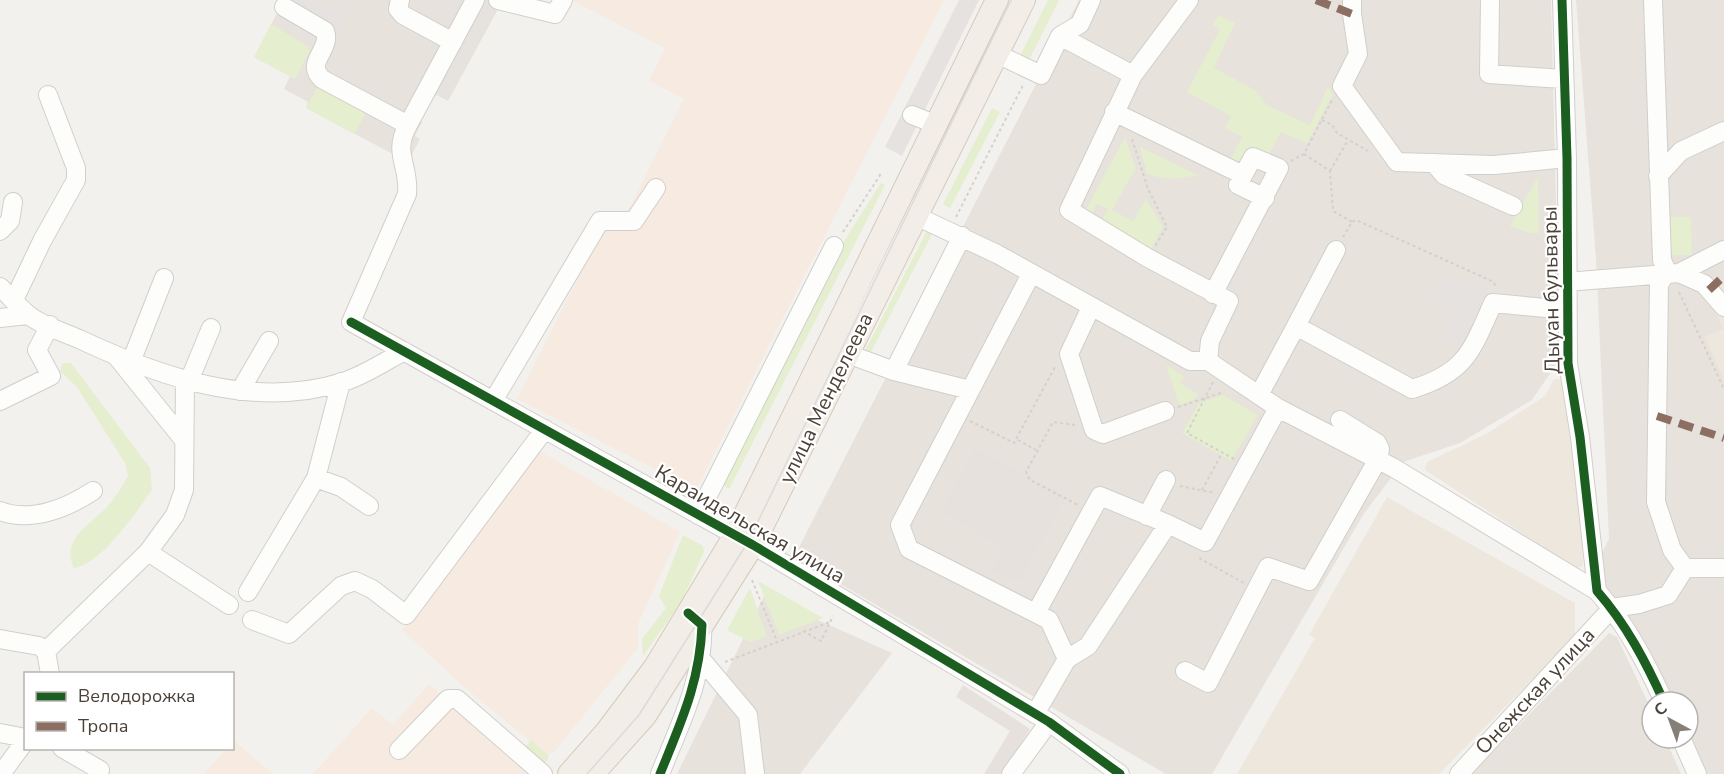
<svg xmlns="http://www.w3.org/2000/svg" width="1724" height="774" viewBox="0 0 1724 774" font-family="'Nunito Sans',sans-serif">
<rect width="100%" height="100%" fill="#f3f1ee"/>
<path fill="#e7e2db" d="M284 0H503L448 101 437 95 428 102 418 120 422 122 415 136 420 139 408 162 306 108 308 102 284 89 290 76 254 57Z
M1079 0H1551L1560 359 1532 400 1460 443 1403 462 1363 515 1212 774H1166L794 557Z
M1576 0H1724V774H1703L1688 738V702H1670L1636 628 1603 593 1601 555 1609 539 1596 259Z
M764 596 892 653 800 774H677Z
M1609 633 1617 637 1652 711V738H1665L1681 774H1471Z"/>
<path fill="#f6eae1" d="M571 0H944L696 490 517 399 609 216 622 222 684 99 649 81 665 48Z
M536 449 680 532 638 624V648L554 752 547 755 470 692 402 630Z
M429 684 532 774H313L372 708 393 725Z
M233 740 273 774H204L226 749 232 748Z"/>
<path fill="#e6e1dd" d="M975 448 1067 496 1019 581 992 571 1003 549 941 510Z
M963 685 1030 729 1002 774H984L1010 731 956 697Z"/>
<path fill="#eee7dd" d="M1724 280V380L1705 337 1723 329 1708 295Z
M1554 379 1564 380 1577 433 1583 565 1577 569 1425 470 1427 462 1486 434 1545 396Z
M1387 497 1575 603V636L1439 774H1237L1315 638 1309 635Z"/>
<path fill="#e5eece" d="M1048 0H1059L1027 64 1018 60Z
M1218 15 1235 23 1214 68 1255 90 1267 105 1310 125 1328 87 1333 94 1307 143 1281 132 1266 160 1242 171 1228 164 1242 137 1225 128 1231 116 1187 92 1220 29 1213 25Z
M271 24 309 47 310 51 295 79 254 57Z
M318 86 362 109 365 115 354 134 306 108Z
M992 108 1000 112 950 208 943 204Z
M1125 137 1136 168 1112 210 1133 221 1146 199 1163 227 1149 253 1114 234 1117 228 1102 220 1108 209 1097 204 1089 219 1083 215Z
M1140 147 1198 175C1182 179 1162 181 1147 173Z
M1538 177 1539 233H1529L1510 226Z
M881 183 885 185 729 489 723 485 841 246Z
M1668 217H1691L1692 255H1669Z
M927 231 932 234 869 356 864 353Z
M63 363H71L150 468 152 490C135 513 103 563 74 568 60 540 90 525 107 507 115 498 122 487 128 476L125 463 77 387 60 371Z
M1166 365 1184 376 1180 383 1198 394 1194 400 1179 405Z
M1223 395 1258 415 1231 461 1182 433 1199 403Z
M683 535 703 546 704 552 681 602 643 656 642 639 666 608 659 596Z
M758 581 823 618 779 635Z
M750 588 767 637 750 642 727 630Z
M531 740 549 756 546 762 542 761 524 748Z"/>
<path fill="#e5e2df" d="M289 0H315L346 17 328 50 277 22Z
M453 0H464L452 23 443 18Z
M488 0 498 4 446 99 437 94Z
M959 0H979L902 156 885 147Z
M1448 275 1491 294 1466 351 1442 341 1456 311 1436 302Z"/>
<g fill="none" stroke-linecap="round" stroke-linejoin="round">
<defs>
<path id="minor" d="M400 0 398 9 403 15 453 42
M498 0 555 14 563 0
M1352 0V14L1358 54 1342 86 1397 162 1494 165 1567 158
M1490 0 1489 74 1563 79
M1562 0 1567 158 1568 363 1580 437 1597 591C1626 624 1646 662 1664 702
M1653 0 1662 260 1667 272 1659 284 1656 502 1672 550 1685 568H1724
M284 7 325 31C332 50 304 62 322 79L408 125C392 153 410 166 407 194L351 322 753 545 1049 722 1120 774
M1060 36 1133 75 1069 210 1148 258 1229 301 1210 341 1208 361
M997 54 1041 75 1060 36 1080 24 1091 0
M1133 75 1189 0
M1114 112 1243 175
M912 115 937 125
M408 125 475 0
M1434 163 1444 175 1513 206
M1658 176 1681 151 1724 131
M916 216 997 254 1190 361H1208L1278 408 1394 468 1597 591
M0 231 10 221 13 202
M1679 273 1704 284 1724 307
M1031 274 900 525 909 549 1049 620 1067 659
M1566 282 1679 273 1724 250
M0 287C10 296 19 308 30 316 43 326 63 332 79 339 160 377 254 410 343 382 365 375 384 362 404 351
M1213 294 1279 168 1253 157 1238 185 1265 198
M14 300 42 241 76 180V168L48 95
M1091 307 1069 354 1094 430 1103 434 1165 411
M0 318 28 315
M1296 326 1336 250
M848 354 894 371 970 390
M117 357 183 439
M131 362 164 278
M894 371 962 236
M189 381 211 328
M240 391 269 341
M1259 395 1296 326 1412 389C1466 373 1472 350 1493 303L1567 310
M0 401 51 376 37 350 50 325
M493 401 600 221H634L656 188
M316 478 341 487 369 506
M0 511C31 523 67 508 93 491
M698 515 834 246
M1147 516 1166 480
M148 552 229 605
M248 592 316 478 341 382
M1612 608 1639 604 1668 595 1685 568
M1036 613 1100 496 1168 524
M252 620 289 634 341 586 355 581 372 589 406 615 545 429
M0 639 39 646 46 651
M701 659 748 715 755 774
M1185 671 1208 683 1268 567 1309 581 1378 459 1380 449 1377 443 1340 420
M50 674 46 651 148 552 175 515 184 490 185 380
M1035 714 1067 659 1088 646 1168 524 1205 542 1278 408
M0 733 26 738
M1681 738 1697 774
M62 748 100 770
M399 750 448 699H457L543 774
M1 774 26 740
M660 774C679 726 705 677 702 624
M1011 774 1049 722
M1459 774 1612 608"/>
<path id="major" d="M569 774 606 732 655 667 735 535 997 0
M593 774 645 716 753 545 1024 0"/>
</defs>
<use href="#minor" stroke="#d1cfcb" stroke-width="20"/>
<use href="#major" stroke="#d6caba" stroke-width="24"/>
<path stroke="#d3d1cc" stroke-width="2" stroke-dasharray="3 3" stroke-linecap="butt" d="M1322 120 1332 125 1337 133 1368 151
M1132 139 1148 189 1167 227 1155 246
M1304 154 1330 171 1333 211 1352 222
M1291 161 1304 154 1332 100
M1330 171 1348 140
M956 217 1024 83
M843 232 882 172
M1343 237 1352 222 1356 220 1494 282 1496 288
M1679 292 1724 389
M1213 382 1187 433 1234 459
M1178 407 1224 392
M970 421 1014 443 1056 365
M1075 425 1053 422 1026 472 1030 480 1078 505
M1018 440 1036 450
M1180 486 1215 493
M1202 490 1222 453
M1199 558 1244 583
M752 580 777 641
M803 631 821 641 833 616
M725 662 830 622"/>
<use href="#minor" stroke="#fdfdfc" stroke-width="18"/>
<use href="#major" stroke="#f2ede6" stroke-width="22"/>
<path stroke="#dbdbda" stroke-width="1.5" d="M587 774 639 715 748 542 1011 0"/>
<path stroke="#8d6e63" stroke-width="8" stroke-dasharray="15 8" stroke-linecap="butt" d="M1316 0 1352 14
M1709 290 1724 276
M1657 416 1724 438"/>
<defs>
<path id="cycleway" d="M1562 0 1567 158 1568 363 1580 437 1597 591C1626 624 1646 662 1664 702
M351 322 753 545 1049 722 1120 774
M660 774C681 722 700 682 702 625L688 613"/>
</defs>
<use href="#cycleway" stroke="#fff" stroke-width="13"/>
<use href="#cycleway" stroke="#1b5e20" stroke-width="9"/>
</g>
<g text-anchor="middle" stroke-width="4.5" stroke-linejoin="round" paint-order="stroke">
<g font-size="21" fill="#4b4138" stroke="#fff">
<text transform="translate(1551 290) rotate(-91)" y="7">Дыуан бульвары</text>
<text transform="translate(826 398) rotate(-64)" y="7">улица Менделеева</text>
<text transform="translate(750 524) rotate(30)" y="7">Караидельская улица</text>
<text transform="translate(1535 691) rotate(-47)" y="7">Онежская улица</text>
</g>
</g>
<rect x="24" y="672" width="210" height="78" fill="#ffffff" stroke="#b7b3af" stroke-width="1.5"/>
<rect x="36" y="692" width="30" height="9" fill="#1b5e20" stroke="#b7b3af" stroke-width="1.5"/>
<text x="78" y="702" font-size="18" fill="#4b4138">Велодорожка</text>
<rect x="36" y="722" width="30" height="9" fill="#8d6e63" stroke="#b7b3af" stroke-width="1.5"/>
<text x="78" y="732" font-size="18" fill="#4b4138">Тропа</text>
<g transform="translate(1670 720) rotate(319)"><circle r="28" fill="#ffffff" stroke="#b7b3af" stroke-width="1.5"/>
<path d="M0-4.5L10 22L0 15L-10 22Z" fill="#867f78"/>
<text y="-9" font-size="16" font-weight="bold" text-anchor="middle" fill="#4b4138">С</text>
</g>
</svg>
